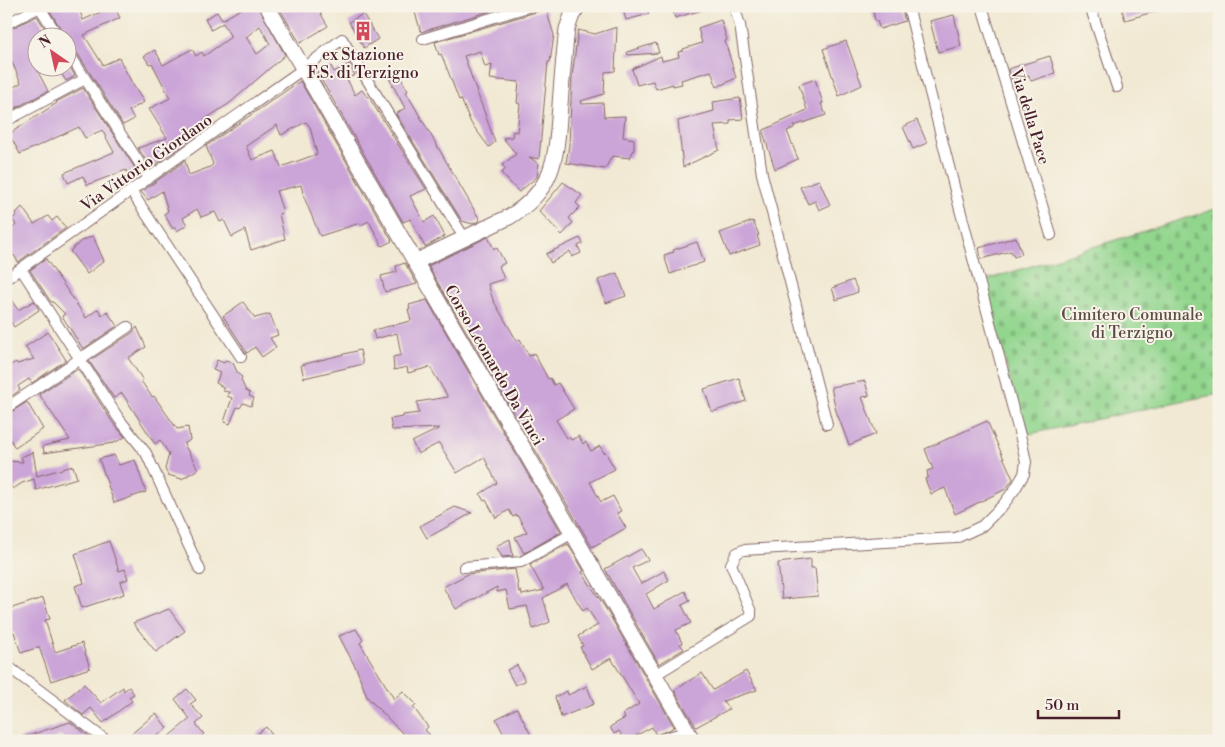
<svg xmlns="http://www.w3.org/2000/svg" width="1225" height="747" viewBox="0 0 1225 747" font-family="'Libre Bodoni',serif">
<defs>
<pattern id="cemetery-stones" width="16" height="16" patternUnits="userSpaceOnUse" patternTransform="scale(1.25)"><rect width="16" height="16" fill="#92d68e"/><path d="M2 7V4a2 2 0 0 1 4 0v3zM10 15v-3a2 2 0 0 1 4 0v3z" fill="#7fb77b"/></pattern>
</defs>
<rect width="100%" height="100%" fill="#f7f3e8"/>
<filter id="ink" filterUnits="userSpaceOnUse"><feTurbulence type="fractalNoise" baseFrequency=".02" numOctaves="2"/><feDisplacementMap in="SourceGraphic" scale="10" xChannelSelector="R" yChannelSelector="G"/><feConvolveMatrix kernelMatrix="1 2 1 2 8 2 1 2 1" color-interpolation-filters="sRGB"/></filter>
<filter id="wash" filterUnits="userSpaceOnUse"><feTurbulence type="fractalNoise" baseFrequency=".0096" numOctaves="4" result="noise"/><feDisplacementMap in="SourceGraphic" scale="20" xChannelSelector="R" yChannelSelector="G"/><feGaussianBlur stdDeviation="1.12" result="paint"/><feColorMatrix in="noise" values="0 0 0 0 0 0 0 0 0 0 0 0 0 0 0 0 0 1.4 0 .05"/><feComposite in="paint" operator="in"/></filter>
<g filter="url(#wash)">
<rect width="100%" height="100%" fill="#f1e9d3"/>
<path fill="url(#cemetery-stones)" stroke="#6e7a5c" d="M1219 208V394L1181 401 1025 435 983 281Z"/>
<g id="blocks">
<path fill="#cba4d8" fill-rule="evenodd" d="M47 6H78L83 20 114 6 120 18 84 35 103 65 119 58 133 85 144 102 129 111 134 119 123 125 74 48 68 45V38H66Z
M246 6H258L285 55 230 103 204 120 208 128 151 168 138 148 167 138 149 109 170 98 152 63 149 64 144 56 155 50 163 65 192 49 196 56 202 52 204 56 231 37 223 23 211 30 205 19 217 12 222 20ZM260 26 270 44 257 54 246 37Z
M278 6H316L328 26 300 43Z
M413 6H489L490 11 421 32Z
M622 6H647L649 14 626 20Z
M671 6H705L706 9 675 18Z
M872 6H892V11L901 8 905 21 880 29 877 21H875Z
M1121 6H1163L1164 9 1125 20Z
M546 9 554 35 550 62H548L539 159 529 157 539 164 537 177 519 192 501 173 506 169 502 165 516 154 503 138 512 137 513 131 517 132 520 104 517 103 519 82 490 79 492 65 485 67 480 51 464 56 495 142 489 147 471 123 461 99 459 100 446 66 441 54 439 55 435 42Z
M363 14 378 39 364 48 349 22Z
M954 15 961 46 938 52 930 21Z
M37 16 51 38H40L38 33V72L48 91 6 113V91L21 83 6 48V31Z
M721 20 727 40 725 41 736 78 717 87 711 71 681 80 682 84 673 86V84L656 89 653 81 637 85 632 69 661 56 662 61 679 57 678 52 683 51V49L702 43 698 28Z
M617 27 615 71 605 72 604 94 581 101 582 104 603 103 604 117 625 116 623 137 634 139V149L630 158 612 156 605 169 566 163 569 145 572 77 578 30 595 34Z
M846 41 862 85 839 96 823 49Z
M656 43 659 53 628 55 627 52Z
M1050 56 1055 73 1031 81 1029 75 1012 80 1008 69Z
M68 64 75 76 66 81 58 68H68Z
M349 64 355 75 347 79 355 95 362 90 367 97 368 96 426 189 410 196 424 222 434 216 445 236 425 247 410 219 403 222 317 72 331 66 334 72Z
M398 73 408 91 406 92 480 220 473 224 462 221 396 114 405 108 389 78Z
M815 79 823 103 821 104 826 115 794 126V128L787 131 798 159 775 169 763 132 764 130 807 110 799 85Z
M300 81 392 241 382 246 369 221 361 225 360 223 320 236 304 197 301 185 276 191 283 212 279 214 285 239 251 250 245 230 232 237 224 220 220 222 215 212 201 217 197 209 183 218 187 225 177 231 175 227 173 229 164 214 168 211 162 191 148 200 141 192 185 161 189 175 210 167 213 164 206 146ZM306 122 310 127 317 154 281 167 275 151 252 160 246 146 277 125 281 135Z
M83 88 140 176 132 181 126 170 87 185 83 176 68 183 64 173 114 152 102 130 85 138 79 127 20 154 9 134 57 103 56 102Z
M740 98 743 119 730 120V124L714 125 719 150 683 167 678 121 714 111 713 102Z
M917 120 927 143 913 149 903 127Z
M819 180 830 205 819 210 815 201 808 204 800 187Z
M563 182 582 195 576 203 580 207 569 218 573 223 562 235 539 211Z
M22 207 34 224 48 216 52 221 57 217 66 228 18 262 14 255 6 260V234L16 225 12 219 17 215 16 213Z
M753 221 759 235H757L760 245 729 256 720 233Z
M93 236 104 261 87 274 70 251 81 241Z
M488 237 494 249 497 248 505 263 499 266 504 279 488 284 493 300 517 341 520 339 529 356 534 353 548 379 550 378 554 385 558 383 574 409 556 420 567 438 569 437 571 440 579 436 583 444 586 442 591 451 600 446 604 453 605 452 615 469 590 482 601 502 613 496 621 511 617 513 626 528 592 547 428 266Z
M1016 237 1022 254 1014 257 1011 251 981 259 979 248Z
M580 238 583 243 578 246 581 253 572 257 570 251 551 263 546 254Z
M697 242 704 262 670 274 664 255 674 252 673 250Z
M46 259 86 318 98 309 102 315 107 311 117 326 83 349 62 316 65 314 53 302H51L30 270Z
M405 263 417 284 385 292 381 276 397 272 396 266Z
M617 273 626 296 606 303 598 280Z
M853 280 858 292 836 300 832 288Z
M6 292 18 310 34 301 39 310 14 327 6 315Z
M427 300 561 532 524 553 515 537 527 532 517 515 513 517 509 510 496 518 486 500 484 501 480 494 497 483 484 457 457 473 439 443 418 454 412 442 440 428 392 430 390 419 403 417V415L419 413 417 402 448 397 430 367 408 373 407 367 394 370 393 357 401 355 397 333 375 339 373 330 411 321 408 309H410L409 305Z
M243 302 255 318 270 314 278 335 270 338 276 347 262 357 255 347 247 353 223 316Z
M137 327 146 347 128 358 143 380 141 381 152 397 154 396 177 429 188 427 190 440 184 444 198 469 182 479 168 475 165 469 169 454 160 440 155 444 122 393 114 398 89 361 132 333Z
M48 332 66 360 32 383 29 379 18 386 20 390 6 400V368L16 362 17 364 34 359 25 347Z
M360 350 363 364 304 378 301 365Z
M217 360 224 363 226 360 233 363 238 374 242 377 241 380 246 391 250 393 249 396 254 398 251 406 243 403 240 408 237 407 230 424 224 422 232 398 227 396 229 392 223 391V387L216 383 220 373 213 370Z
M78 369 113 423 125 437 114 443 44 453 43 446 70 440 39 394Z
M739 378 746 401 712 412 704 389Z
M865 381 869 396 862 397 876 434 849 445 836 411 831 387Z
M27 402 43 429 15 448 10 439 6 442V415Z
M987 421 1013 479 1006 489 955 514 945 488 931 494 925 479 928 477 927 471 933 469 925 449Z
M33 452 37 476 73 466 77 478 36 490 34 479 22 483 13 489 10 485 6 488V461L23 462 21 457Z
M114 455 119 465 135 460 146 492 114 503 99 459Z
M455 507 472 513 427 538 420 526Z
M510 539 513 556 502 557 496 546Z
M109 541 119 571 125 569 128 579 120 582 124 594 82 608 75 586 84 583 75 554Z
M568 544 584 571 582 572 606 609 674 727 669 730 656 735 652 727 626 741H625L619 731 614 734 610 727 625 718 623 714 639 704 611 658 592 669 580 647 583 646 578 636 598 625 587 608 583 611 567 584 543 598 550 622 533 629 527 606 510 609 506 590 497 592V587L456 609 443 587 468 574 515 569 519 592 521 591 522 595 544 590 530 565Z
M641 549 648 560 632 568 641 584 664 571 669 580 646 594 654 609 685 591 690 601 682 605 691 623 676 630 682 643 680 644 684 649 659 664 605 569Z
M811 559V568H815L818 596 782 599 778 563Z
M43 598 50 619 45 620 55 652 82 643 90 668 51 681 39 647 21 653 14 632 6 634V610Z
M169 609 185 631 156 652 133 623Z
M356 629 363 640 360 643 394 699 403 691 416 704 413 707 428 727 425 730 436 741H410L367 697 357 670 339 636Z
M517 665 525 681 515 685 507 670Z
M746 671 757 690 723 701 729 709 696 727 674 690 702 673 713 690Z
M84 684 101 703 123 687 124 691 129 687 134 694 129 697 132 701 103 723 91 708 83 715 65 700Z
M587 686 594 704 561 717 555 697 567 691 568 695Z
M187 689 196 700 190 704 203 718 196 724 204 734 196 741H173L169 736 190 719 175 699Z
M517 708 534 741H507L496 719Z
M156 713 167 728 151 741H123Z
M70 722 95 741H66L61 736 48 741H19L18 739Z
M266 727 277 741H263L257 734Z"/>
</g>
</g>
<g filter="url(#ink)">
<use href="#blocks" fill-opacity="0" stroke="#846666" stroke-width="1"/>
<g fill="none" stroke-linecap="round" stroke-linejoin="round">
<defs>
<path id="street" d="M39 6 59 38
M734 6 740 25 762 174 827 424
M982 6 1051 235
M1090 6 1117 87
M6 24 40 7
M423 39 531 6
M68 52 149 178
M6 121 85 79
M131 191 241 357
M21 269 119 419 146 453 200 570
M6 279 303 69 342 39 465 239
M6 408 128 327
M464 567 521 562 573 533
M6 665 107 741
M655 675 751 616V612L731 564 737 553 743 550 956 538 982 526 1003 505 1015 489 1024 474 1026 462 1022 443 957 198 908 6"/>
<path id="secondary" d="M267 6 693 741
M415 262 509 217C557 188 556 155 560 105 562 79 564 54 567 29L572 15 578 6
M663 741 689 734"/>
</defs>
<use href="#street" stroke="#846666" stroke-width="12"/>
<use href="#secondary" stroke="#846666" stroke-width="17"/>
<use href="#street" stroke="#fff" stroke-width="10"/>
<use href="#secondary" stroke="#fff" stroke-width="15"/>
</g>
</g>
<defs>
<symbol id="building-bare" viewBox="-9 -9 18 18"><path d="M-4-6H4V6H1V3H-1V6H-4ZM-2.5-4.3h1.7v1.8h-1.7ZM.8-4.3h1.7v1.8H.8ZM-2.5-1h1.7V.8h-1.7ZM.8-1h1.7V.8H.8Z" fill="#d1495b" stroke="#f7f3e8" stroke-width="2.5" paint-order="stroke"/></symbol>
</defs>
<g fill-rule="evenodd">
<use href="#building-bare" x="349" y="17" width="28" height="28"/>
</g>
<g text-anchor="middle" stroke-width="4" stroke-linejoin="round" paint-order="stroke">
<g font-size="16" fill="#4a1f2b" stroke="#f7f3e8">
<text x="363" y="60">ex Stazione<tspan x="363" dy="18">F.S. di Terzigno</tspan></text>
</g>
<g font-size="16" fill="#4a1f2b" stroke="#f7f3e8">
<text transform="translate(1031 116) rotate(73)" y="6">Via della Pace</text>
<text transform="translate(146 162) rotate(-35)" y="6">Via Vittorio Giordano</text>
<text transform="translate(495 365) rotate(60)" y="6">Corso Leonardo Da Vinci</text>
</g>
<g font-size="16" fill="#5c4d44" stroke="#f7f3e8">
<text x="1132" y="320">Cimitero Comunale<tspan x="1132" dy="18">di Terzigno</tspan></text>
</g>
</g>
<rect width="1225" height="747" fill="none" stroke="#f7f3e8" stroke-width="25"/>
<g transform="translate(52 52) rotate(326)"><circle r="24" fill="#f7f3e8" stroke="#b29e9c"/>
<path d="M0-4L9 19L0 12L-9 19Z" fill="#d1495b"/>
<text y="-8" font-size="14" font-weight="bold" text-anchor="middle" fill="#4a1f2b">N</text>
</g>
<path d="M1038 710v8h81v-8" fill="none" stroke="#4a1f2b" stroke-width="2.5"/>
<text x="1045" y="710" font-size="15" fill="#4a1f2b" stroke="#f7f3e8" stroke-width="4" paint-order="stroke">50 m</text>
</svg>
